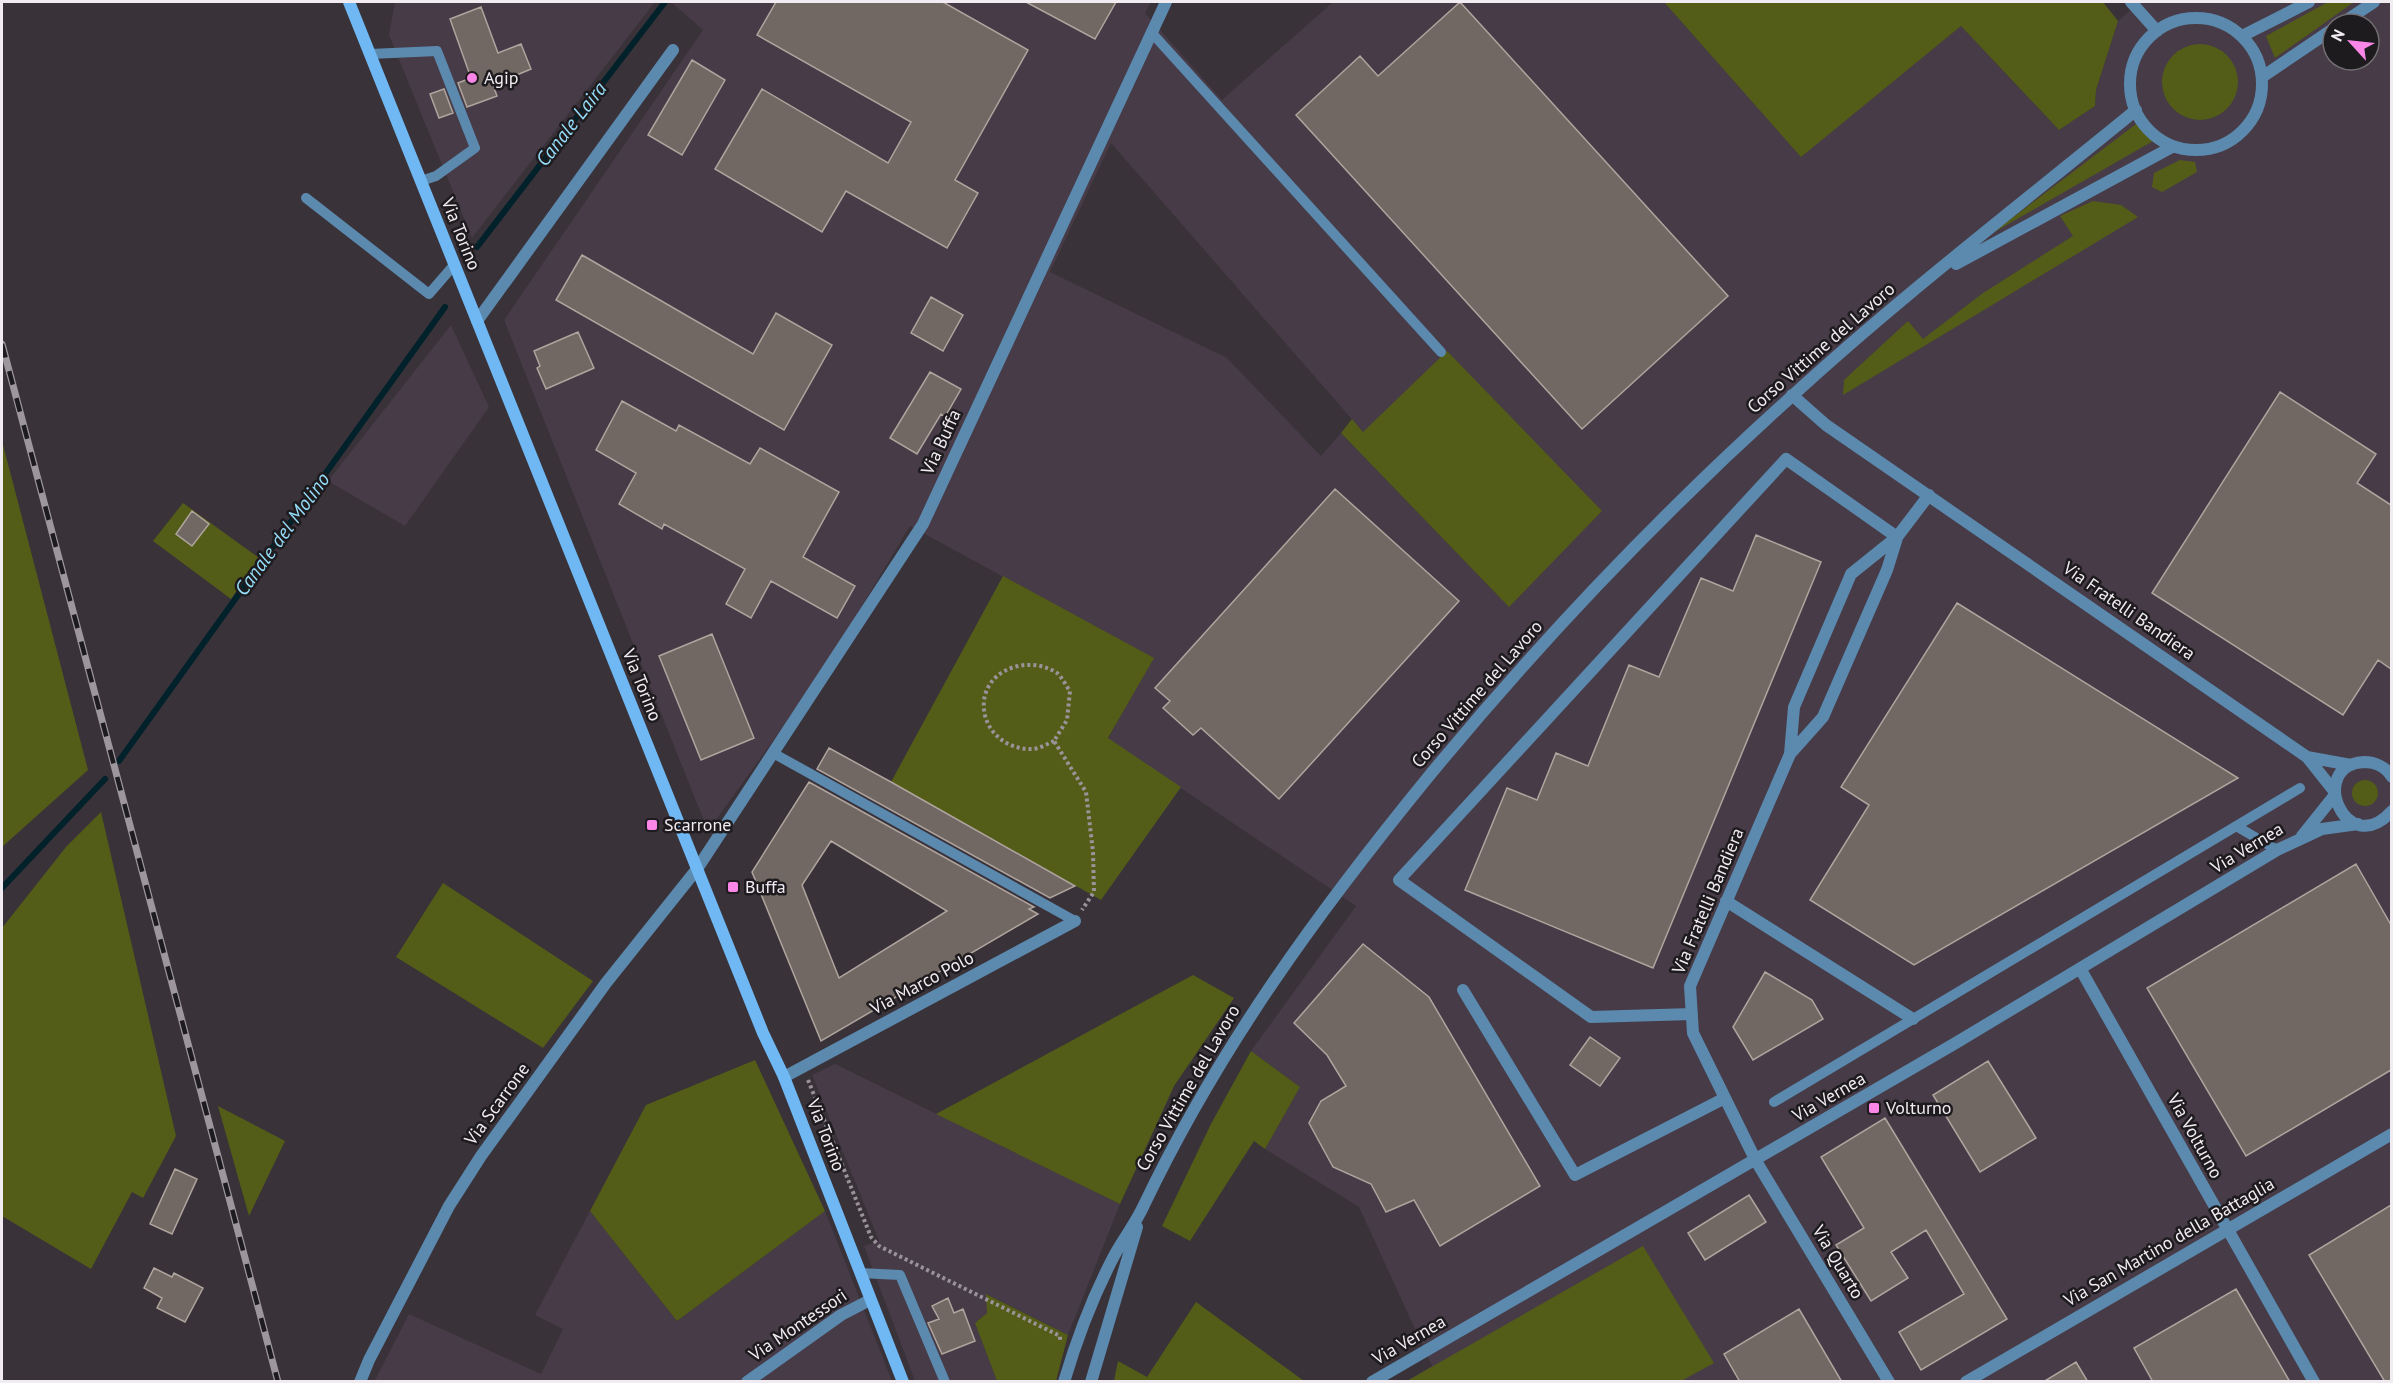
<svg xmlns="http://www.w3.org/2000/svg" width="2393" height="1383" viewBox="0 0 2393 1383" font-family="'PT Sans',sans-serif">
<rect width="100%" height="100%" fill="#393239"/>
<path fill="#463b46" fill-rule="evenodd" d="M395 2H655L472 238 389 35Z
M671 2H1151L1145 13 1222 100 1333 2H1664L1801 156 1961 26 2059 130 2095 106 2096 90 2118 21 2140 2H2391V1381H1407L1432 1366 1359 1207 1265 1149 1300 1087 1251 1051 1356 906 1108 739 1153 658 910 526 821 674 708 831 504 320 703 30ZM2333 24H2369V60H2333ZM1111 143 1363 432 1509 607 1341 433 1321 456 1227 358 1050 272Z
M451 325 489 407 405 526 328 481Z
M835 1064 1120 1204 1068 1335 987 1294V1313L975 1323 997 1381H915L864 1246 879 1241 812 1075Z
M590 1211 677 1321 825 1211 892 1381 374 1382 409 1314 541 1374 563 1329 535 1315Z"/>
<path fill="#545d18" d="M1664 2H2103L2118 21 2096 90 2095 106 2059 130 1961 26 1801 157Z
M2328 2H2354L2275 58 2266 36Z
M2162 82a38 38 0 1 1 76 0a38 38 0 1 1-76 0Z
M2136 124 2153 141 1991 234Z
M2180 160 2195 162 2197 172 2162 192 2152 187 2154 173Z
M2093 201 2121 205 2138 217 1843 395 1844 380 1908 321 1923 339 1983 293 2073 236 2060 216Z
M1447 351 1602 511 1509 607 1341 433 1352 419 1363 432Z
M2 441 88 770 2 847Z
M183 503 259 558 231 599 153 541Z
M1003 576 1154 658 1108 738 1181 787 1101 900 891 782Z
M2352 793a13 13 0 1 1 26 0a13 13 0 1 1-26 0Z
M101 812 176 1136 143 1198 132 1192 91 1269 2 1216V928L66 847Z
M443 883 593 981 543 1048 396 957Z
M1193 975 1234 998 1174 1086 1120 1204 936 1114Z
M1251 1051 1300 1087 1265 1149 1254 1141 1190 1241 1162 1226 1211 1124Z
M755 1060 825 1211 677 1321 590 1211 646 1105Z
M218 1106 285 1141 249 1216Z
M1643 1246 1714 1363 1681 1381H1407Z
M986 1294 1068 1335 1056 1381H997L975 1323 987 1313Z
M1196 1302 1304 1381H1114L1118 1361 1147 1377Z"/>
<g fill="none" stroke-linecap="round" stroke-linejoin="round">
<path stroke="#01212b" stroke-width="6" d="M477 247 665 2
M119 761 445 307
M2 888 105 779"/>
</g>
<path fill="#726863" stroke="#afa59e" stroke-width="1.5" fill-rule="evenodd" d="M776 2H943L1028 50 955 180 978 193 947 248 846 191 822 232 715 169 762 89 888 163 911 122 757 35Z
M1026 2H1116L1095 39Z
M1460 2 1728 296 1582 429 1296 115 1360 56 1378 76Z
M481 7 498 53 521 44 531 69 493 85 497 96 467 107 458 83 471 78 450 19Z
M692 60 725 80 682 155 648 135Z
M444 89 453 113 439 118 430 94Z
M582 255 753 354 776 313 832 345 784 430 556 300Z
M931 297 963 315 943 351 911 333Z
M578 332 594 368 546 389 537 368 540 366 534 351Z
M930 372 961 389 945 417 941 414 917 454 890 438Z
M2280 392 2376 454 2357 483 2391 505V669L2378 660 2343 715 2152 593Z
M622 401 676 431 679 425 750 464 760 448 839 492 803 557 855 586 837 618 771 581 751 618 726 604 745 569 664 524 662 529 619 504 636 473 596 450Z
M1335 489 1459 601 1279 799 1201 728 1193 735 1163 708 1170 701 1155 688Z
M192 511 209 524 192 546 176 534Z
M1756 535 1821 562 1653 968 1465 890 1507 788 1537 800 1556 753 1588 766 1629 665 1659 677 1701 578 1733 591Z
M1957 603 2238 778 1914 965 1810 900 1869 805 1841 787Z
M712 634 754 738 701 760 659 656Z
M829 748 891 782 1075 886 1050 898 817 769Z
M809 782 1034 907 1029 909 1038 914 821 1041 752 872ZM831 841 947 911 839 978 802 885Z
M2356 864 2391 925V1070L2246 1156 2147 988Z
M1363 944 1429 997 1540 1186 1440 1246 1414 1200 1386 1212 1371 1184 1333 1167 1309 1123 1321 1101 1346 1086 1327 1055 1294 1023Z
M1765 972 1812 1000 1823 1019 1753 1060 1733 1027Z
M1590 1037 1620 1058 1600 1086 1570 1065Z
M1988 1061 2036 1138 1980 1172 1933 1095Z
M1885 1118 2007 1319 1921 1370 1899 1332 1964 1294 1926 1230 1891 1252 1908 1278 1871 1301 1836 1245 1864 1228 1821 1157Z
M175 1169 197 1179 172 1234 150 1224Z
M1749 1195 1766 1222 1705 1260 1688 1233Z
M2391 1205V1382H2385L2309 1255Z
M154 1268 172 1277 174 1273 203 1288 185 1322 157 1308 162 1298 144 1288Z
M2236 1289 2290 1382H2153L2134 1348Z
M948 1298 954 1313 963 1309 975 1341 942 1354 928 1323 939 1319 932 1306Z
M1799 1309 1842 1382H1740L1724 1354Z
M2076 1362 2088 1382H2043Z"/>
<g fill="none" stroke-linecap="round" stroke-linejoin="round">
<path stroke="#9a949a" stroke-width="4" stroke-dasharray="3 3" stroke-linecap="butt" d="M1054 741C1047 744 1039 749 1032 749 1004 750 981 728 984 700 989 666 1032 656 1057 673 1062 677 1066 686 1070 691L1067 720 1054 741 1086 792 1093 852 1094 892 1082 910
M808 1080 871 1237 879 1246 1060 1336V1341"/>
<path stroke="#5c89ae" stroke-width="10" d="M1151 32 1441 352
M370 54 437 51 475 148 436 176 421 181
M306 198 429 294 454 265
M773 753 1075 921
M2236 826 2277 850
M1774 1102 2300 788
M860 1273 900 1275 945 1382"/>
<path stroke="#5c89ae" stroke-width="12" d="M2131 2 2157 31
M2130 84a66 66 0 1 1 132 0a66 66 0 1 1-132 0Z
M2341 24 2374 2
M2242 36 2309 2
M2262 77 2333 29
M1956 264 2172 147
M477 321 673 50
M1792 395 1826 425 2307 757 2334 791
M1790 754 1823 717 1887 570 1897 538
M2307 757 2351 765
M2392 777C2386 767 2375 762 2364 762 2306 765 2346 862 2392 811
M2302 836 2334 796
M1726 901 1913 1019
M2081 970 2314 1382
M1463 990 1575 1175 1725 1098
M1692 1014 1591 1017 1399 880 1786 459 1897 537
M784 1077 1075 921
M360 1382 369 1360 449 1206 481 1156 606 983 697 869 923 524 1166 2
M747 1382 841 1315 870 1300
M1064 1382C1077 1338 1093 1296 1114 1256 1123 1239 1136 1223 1144 1205 1220 1046 1318 912 1429 776 1540 641 1661 514 1791 397 1901 296 2020 205 2136 110
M1091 1382 1137 1227
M1372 1382 1954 1044 2277 850 2322 829 2358 824
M1889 1382 1756 1161 1693 1033 1690 986 1790 754 1794 707 1851 574 1897 537 1929 495
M1966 1382 2392 1134"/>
<path stroke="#6fb8f3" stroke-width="12" d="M349 2 763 1033 784 1077 903 1382"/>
<defs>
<path id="rail" d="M2 344 278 1382"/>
</defs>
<use href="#rail" stroke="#9d979d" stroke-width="7"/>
<use href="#rail" stroke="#1e1b1e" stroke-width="4.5" stroke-dasharray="14" stroke-linecap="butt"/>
</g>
<g fill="#fa87e7" stroke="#1e1b1e" stroke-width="2">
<circle cx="472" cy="78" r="6"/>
<rect x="646" y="819" width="12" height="12" rx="3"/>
<rect x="727" y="881" width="12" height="12" rx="3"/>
<rect x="1868" y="1102" width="12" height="12" rx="3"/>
</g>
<g text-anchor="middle" stroke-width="5" stroke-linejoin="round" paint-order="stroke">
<g font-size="18" fill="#f1ecf1" stroke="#1e1b1e" text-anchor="start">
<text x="484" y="84">Agip</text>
<text x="664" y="831">Scarrone</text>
<text x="745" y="893">Buffa</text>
<text x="1886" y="1114">Volturno</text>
</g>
<g font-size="18" fill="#f1ecf1" stroke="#1e1b1e">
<text transform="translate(461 234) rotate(68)" y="6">Via Torino</text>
<text transform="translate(1821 348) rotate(-41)" y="6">Corso Vittime del Lavoro</text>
<text transform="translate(941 442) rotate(-65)" y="6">Via Buffa</text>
<text transform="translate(2129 611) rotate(35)" y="6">Via Fratelli Bandiera</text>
<text transform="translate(642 685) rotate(68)" y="6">Via Torino</text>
<text transform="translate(1477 694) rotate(-49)" y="6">Corso Vittime del Lavoro</text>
<text transform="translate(2247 848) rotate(-31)" y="6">Via Vernea</text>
<text transform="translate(1708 901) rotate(-67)" y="6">Via Fratelli Bandiera</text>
<text transform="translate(922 983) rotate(-28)" y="6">Via Marco Polo</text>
<text transform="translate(1188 1088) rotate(-60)" y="6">Corso Vittime del Lavoro</text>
<text transform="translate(1829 1097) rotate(-30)" y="6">Via Vernea</text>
<text transform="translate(497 1104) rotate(-54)" y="6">Via Scarrone</text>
<text transform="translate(826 1135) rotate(69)" y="6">Via Torino</text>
<text transform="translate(2195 1136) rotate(61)" y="6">Via Volturno</text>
<text transform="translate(2169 1242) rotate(-30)" y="6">Via San Martino della Battaglia</text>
<text transform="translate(1838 1262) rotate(59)" y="6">Via Quarto</text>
<text transform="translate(798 1325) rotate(-34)" y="6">Via Montessori</text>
<text transform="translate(1409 1340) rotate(-30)" y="6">Via Vernea</text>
</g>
<g font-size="20" font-style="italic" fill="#95ddf9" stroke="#1e1b1e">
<text transform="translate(571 124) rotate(-52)" y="7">Canale Laira</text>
<text transform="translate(282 534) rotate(-54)" y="7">Canale del Molino</text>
</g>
</g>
<rect width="2393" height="1383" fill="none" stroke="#f1ecf1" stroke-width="6"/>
<g transform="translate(2351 42) rotate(297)"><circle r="28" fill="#1e1b1e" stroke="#726f72" stroke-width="1.5"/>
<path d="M0-4.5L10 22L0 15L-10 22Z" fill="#fa87e7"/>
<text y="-9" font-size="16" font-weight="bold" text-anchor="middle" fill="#f1ecf1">N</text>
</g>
</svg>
